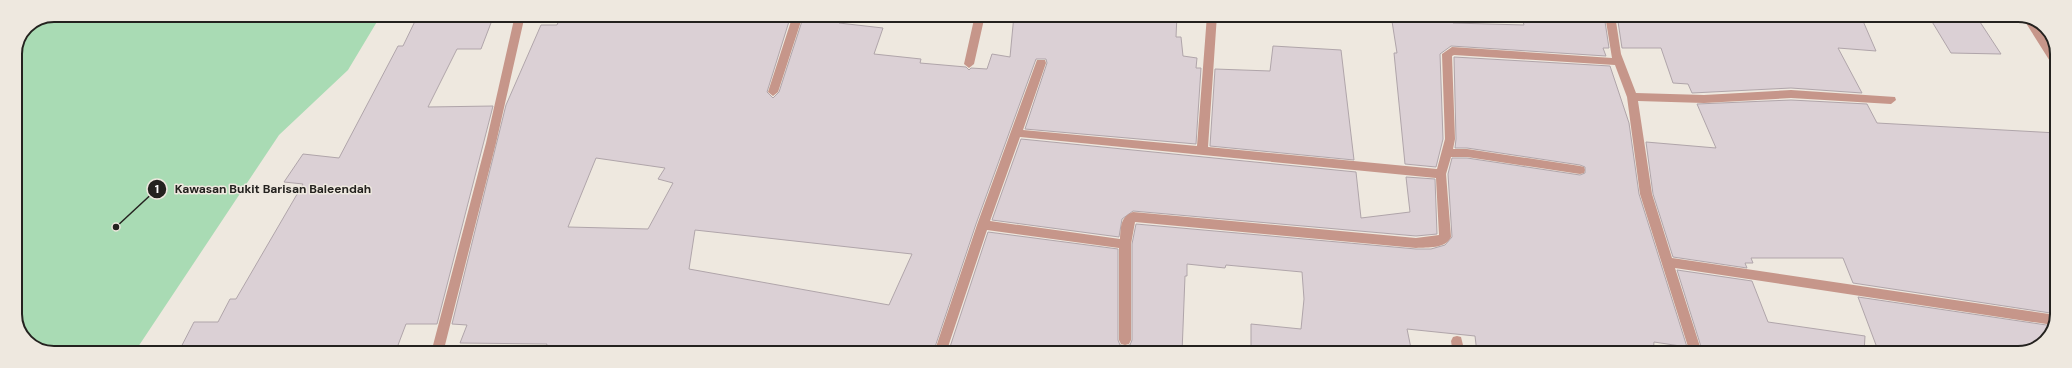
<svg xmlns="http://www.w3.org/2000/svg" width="2072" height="368" viewBox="0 0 2072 368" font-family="'DM Sans',sans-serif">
<rect width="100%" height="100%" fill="#eee8df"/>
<path fill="#a9dbb4" d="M54 15H381L348 70 279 135 134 353H49L26 341 15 319V54L26 27Z"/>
<path fill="#dbd0d5" stroke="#b0a5aa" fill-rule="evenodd" d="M418 15H494L481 49H457L428 107 493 106 437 324H406L395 353H178L194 322H218L230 299H236L303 184 284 182 303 154 339 158 398 46H403Z
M561 15H791L767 92 773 98 779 92 804 15 841 18 839 23 883 28 874 54 921 59 920 63 966 67 969 70 971 68 987 69 992 54 1010 57 1014 15H1177L1176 37H1181L1183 56 1197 58 1196 68H1201L1196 144 1025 129 1047 63 1046 59H1036L976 224 933 353H544L547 344 460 343 467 325 452 324 506 105 541 25H557ZM596 158 665 168 658 179 673 183 648 229 568 227ZM695 230 912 254 889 305 689 269Z
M1391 15H1451L1453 23 1524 25 1521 15H1604L1609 48H1603L1606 56 1451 46 1440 54 1443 139 1436 167 1405 164 1394 53H1397Z
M1617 15H1843L1845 21H1863L1876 51 1838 48 1862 93 1791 88 1692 93 1688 84 1673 83 1661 48H1622Z
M1931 20 1980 22 2001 54 1951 53Z
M1273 46 1341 50 1354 160 1210 146 1215 69 1270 71Z
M1454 57 1610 66 1629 123 1639 194 1687 347 1654 342 1653 353H1477L1475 336 1407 329 1412 353H1251V324L1301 329 1304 299 1302 272 1226 265 1225 268 1187 264V276H1185L1182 353H948L988 232 1118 249V340L1120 345 1125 346 1130 345 1132 340V244L1136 224 1416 249H1431L1445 245 1452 237 1448 174 1452 158H1467L1580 175 1585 173V167L1580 165 1467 148H1455L1456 139Z
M1791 100 1867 104 1877 123 2057 133V314L1853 283 1843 258H1751L1753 263H1745L1747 268 1673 257 1653 194 1646 142 1716 148 1697 104Z
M1021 139 1356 172 1361 218 1410 212 1406 177 1435 179 1437 234 1416 236 1133 211 1122 219 1119 237 992 220Z
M1677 270 1752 281 1768 322 1865 336 1864 353H1703Z
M1858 297 2053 326 2043 343 2018 353H1879Z"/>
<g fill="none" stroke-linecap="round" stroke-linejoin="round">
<path fill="#c6968a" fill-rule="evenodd" d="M515 15H525L496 143 443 353H431L486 143Z
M793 15H803L778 92 773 96 768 92Z
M975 15H985L974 64 969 68 964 64Z
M1207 15H1217L1208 147 1437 169 1445 139 1442 54 1452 47 1612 58 1605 15H1615L1621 54 1636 93 1704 95 1791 90 1895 97 1896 100 1891 104 1791 98 1704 103 1638 101 1652 194 1672 258 2056 315 2057 319 2053 325 1675 268 1702 353H1690L1640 194 1627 97 1615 65 1454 55 1452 56 1455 139 1453 149H1467L1580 166 1584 167 1585 170 1584 173 1580 174 1467 157H1451L1446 174 1451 237C1445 249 1428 247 1416 248L1135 222 1131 244V340L1129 344 1125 345 1121 344 1119 340V248L987 230 946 353H934L977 225 1037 60H1045L1046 63 1023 130 1197 146ZM1020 137 1436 178 1439 235 1416 238 1133 212C1120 217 1121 227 1120 239L990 221Z
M2024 16 2034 21 2057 55V67L2053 66 2024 20 2022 18Z
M1457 336 1461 337 1465 353H1453L1451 341 1453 337Z"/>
</g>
<path d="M0 0H2072V368H0ZM54 22H2018A32 32 0 0 1 2050 54V314A32 32 0 0 1 2018 346H54A32 32 0 0 1 22 314V54A32 32 0 0 1 54 22Z" fill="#eee8df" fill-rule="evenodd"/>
<path fill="none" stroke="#24221f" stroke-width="2" d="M54 22H2018A32 32 0 0 1 2050 54V314A32 32 0 0 1 2018 346H54A32 32 0 0 1 22 314V54A32 32 0 0 1 54 22Z"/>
<path fill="none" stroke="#24221f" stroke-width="1.5" d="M116 227L157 189"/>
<g fill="#24221f" stroke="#eee8df" stroke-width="1.5">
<circle cx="116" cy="227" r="4"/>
<circle cx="157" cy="189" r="10"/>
</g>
<g font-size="12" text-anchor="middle" font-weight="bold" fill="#fff">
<text x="157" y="193">1</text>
</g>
<g font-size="12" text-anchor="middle" font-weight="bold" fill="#24221f" stroke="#eee8df" stroke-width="3" stroke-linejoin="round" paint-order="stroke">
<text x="273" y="193">Kawasan Bukit Barisan Baleendah</text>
</g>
</svg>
